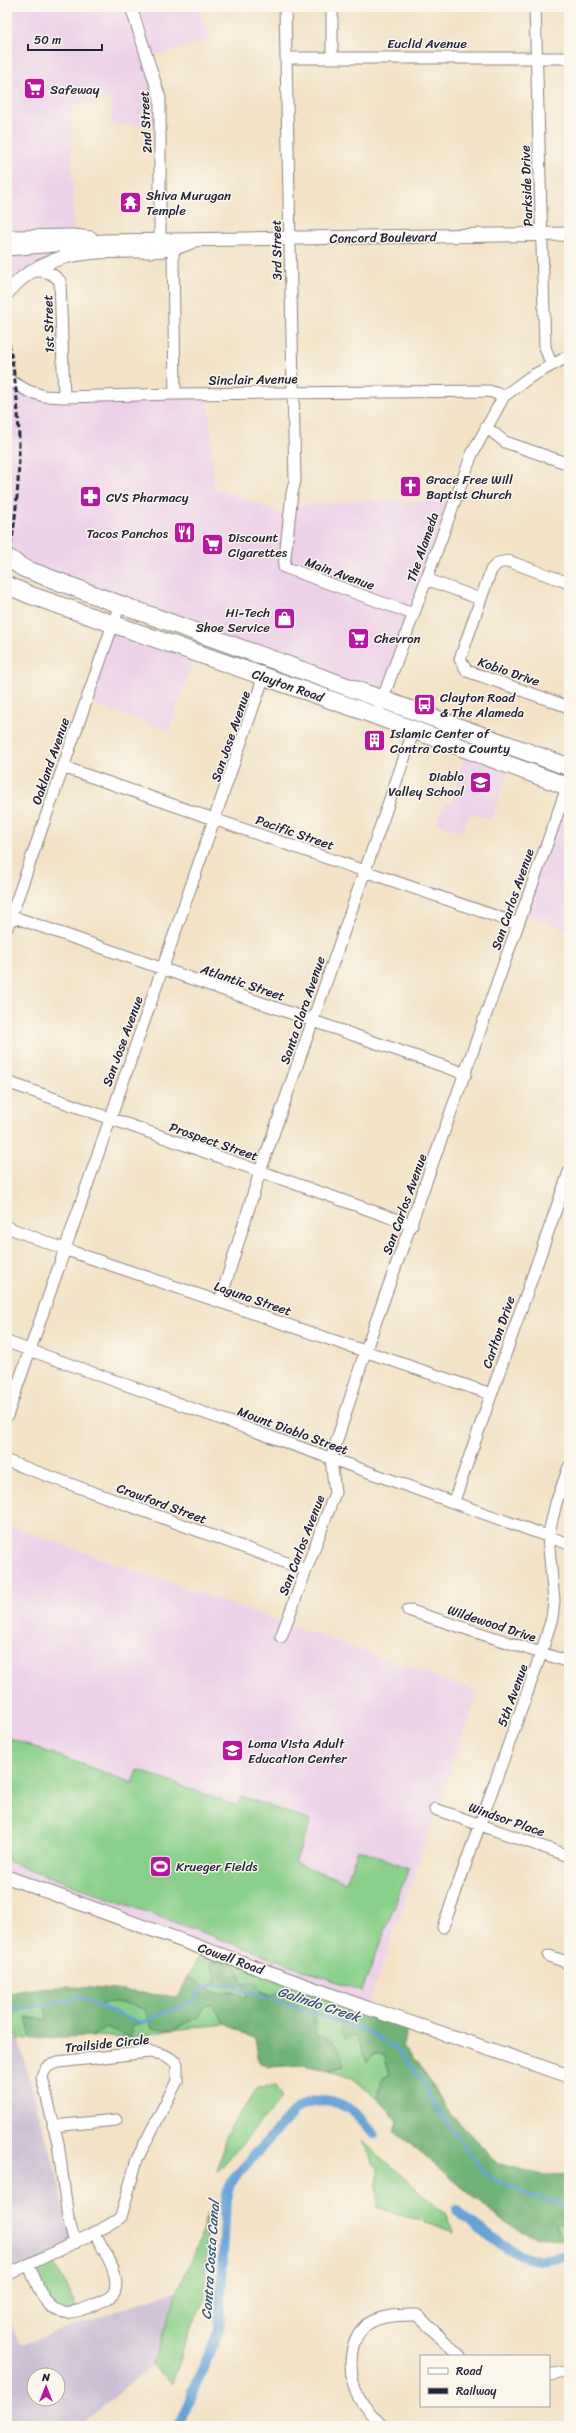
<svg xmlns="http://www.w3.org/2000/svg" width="576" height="2433" viewBox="0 0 576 2433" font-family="Sriracha,sans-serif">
<rect width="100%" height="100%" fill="#fbf7ec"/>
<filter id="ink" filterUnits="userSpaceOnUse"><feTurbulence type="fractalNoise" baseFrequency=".025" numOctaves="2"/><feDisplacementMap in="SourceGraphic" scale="8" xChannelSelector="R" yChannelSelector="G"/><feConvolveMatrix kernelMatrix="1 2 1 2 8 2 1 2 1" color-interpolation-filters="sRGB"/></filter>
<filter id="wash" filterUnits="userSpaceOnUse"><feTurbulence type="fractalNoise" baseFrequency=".012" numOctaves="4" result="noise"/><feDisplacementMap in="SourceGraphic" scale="16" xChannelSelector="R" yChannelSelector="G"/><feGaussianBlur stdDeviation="0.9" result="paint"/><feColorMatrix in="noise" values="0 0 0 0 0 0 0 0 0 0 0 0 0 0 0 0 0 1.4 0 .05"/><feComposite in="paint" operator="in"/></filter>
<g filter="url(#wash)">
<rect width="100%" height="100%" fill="#f3e2c6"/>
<path fill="#edd1e9" d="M7 7H199L211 40 148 57 161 125H111V99L71 106 74 236 68 255 50 262 7 298Z
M7 379 28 391 209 394 214 488 290 516 292 505 368 501 453 502 382 698 7 557Z
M113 624 196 653 169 731 86 701Z
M466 749 510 765 492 820 470 813 463 832 437 823 444 802 451 804Z
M569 787V930L521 915Z
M7 1525 478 1692 367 2008 7 1877Z"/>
<path fill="#ccbfd4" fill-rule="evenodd" d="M17 2033 75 2243 7 2275V2036Z
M178 2290 152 2366 79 2426H7V2315L21 2344ZM34 2375H58V2399H34Z"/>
<path fill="#8acf89" stroke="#567862" d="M7 1737 133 1783 138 1770 237 1806 241 1796 311 1821 295 1863 346 1882 358 1849 409 1868 362 1991 7 1861Z
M203 1948 355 2004 356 2036 367 2063 374 2054 384 2055 390 2074 382 2079 378 2098 351 2077 330 2070 344 2066 332 2039 316 2036 315 2019 297 2000 284 1990 272 1995 243 1984 248 1998 234 1992 216 1993 188 1977Z
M107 2001 132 2004 145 2010 203 2007 213 2003 225 2024 172 2030 131 2038 92 2036 106 2027 132 2026 140 2023 98 2006Z
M44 2005 48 2019 26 2018 31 2038 18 2040 17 2033 9 2035 14 2012Z
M275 2086 282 2098 217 2172 227 2133 258 2087Z
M362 2141 445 2214 454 2232 377 2207V2169Z
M207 2213 205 2299 190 2329 172 2383 152 2366 178 2290 199 2243Z
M555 2223 569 2224V2238L561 2239Z
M50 2254 79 2312 53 2307 29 2265Z"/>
<path fill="#6fb275" stroke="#486a58" d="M234 1959 243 1984 256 1983 261 1992 272 1995 284 1990 297 2000 313 1988 316 2036C336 2040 340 2046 345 2066L330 2070 303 2065 269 2067 259 2062 255 2039 225 2024 213 2004 203 2007 200 2016 172 2030 152 2029 145 2010C131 2004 112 1998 98 2006L141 2023 132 2026 131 2038 106 2027 92 2036 31 2038 26 2018 48 2019 44 2005 14 2012 7 2036V1994C61 1979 123 1992 178 1997L188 1977 216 1993 234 1992 248 1998 243 1984 234 1987 216 1984 211 1963Z
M355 2004 412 2022 402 2046 426 2074 444 2107 499 2164 543 2175 569 2176V2224H555L561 2239 534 2237 519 2230 493 2213 394 2131 397 2121 378 2098 382 2078 390 2074 384 2055 374 2054 367 2063 356 2036 345 2039 340 2033 343 2015Z"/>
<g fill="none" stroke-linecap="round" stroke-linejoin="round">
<path stroke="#66a3d7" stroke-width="3" d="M7 2013 80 1998 141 2023 196 2000 201 1989 216 1984 234 1987 368 2032 397 2050 423 2081 436 2108 488 2177 534 2197 569 2205"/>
<path stroke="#66a3d7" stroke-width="10" d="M456 2210C478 2227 510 2256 538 2260 547 2261 560 2257 569 2256
M179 2426 219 2330 226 2199 229 2186 235 2177 295 2110C326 2087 355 2108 374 2134"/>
</g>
</g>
<g filter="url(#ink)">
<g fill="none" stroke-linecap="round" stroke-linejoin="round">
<defs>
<path id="minor" d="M131 7 160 98V240
M285 7 295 481 292 493 284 567 413 614
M535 7 545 347 551 364
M332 57V7
M286 58H569
M173 250 175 394
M33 271C45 271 52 272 60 281L64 397
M7 379 28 391 44 396 64 397 175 394 489 391 504 396
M486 427 505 442 569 464
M426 579 480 599
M569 583 508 561 498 563 491 570 460 659 467 671 569 707
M380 706 472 454 504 396 530 377 569 356
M63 767 518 924
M11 916 466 1074
M7 928 120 604
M7 1082 412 1225
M7 1227 64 1249 491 1394
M220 1301 260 1172 414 730
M7 1342 569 1544
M7 1416 264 676
M7 1461 306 1570
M454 1501 569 1172
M408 1610 569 1662
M281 1637 335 1493 331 1459 365 1352 569 782
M435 1809 569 1856
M443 1927 541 1654 552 1618 554 1601 548 1537 556 1503 569 1467
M549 1956 569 1963
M53 2126 116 2120
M29 2265C44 2302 51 2326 96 2304 103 2300 113 2298 115 2290 120 2272 102 2248 94 2232
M7 2275C34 2262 61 2249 88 2236 99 2230 111 2225 121 2217L137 2159 177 2081V2064C168 2055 161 2053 149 2052L58 2062C48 2065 45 2067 42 2077L58 2143 68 2218 75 2243
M549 2375 569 2371
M382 2426C375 2418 366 2409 360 2400 353 2389 351 2375 351 2362 353 2319 380 2314 417 2315L460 2356"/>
<path id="tertiary" d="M7 237 74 236 91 238
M7 249 105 241 569 234
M7 293C40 254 83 251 131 251 154 251 168 252 191 242
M7 1877 367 2008 569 2076"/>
<path id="primary" d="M7 557 23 568 105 599 569 767
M7 585 30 595 360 710 569 787"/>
</defs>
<use href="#minor" stroke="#8a8280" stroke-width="13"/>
<use href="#tertiary" stroke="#8a8280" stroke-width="15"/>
<use href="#primary" stroke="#8a8280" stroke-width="19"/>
<use href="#minor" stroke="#fff" stroke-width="11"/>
<use href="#tertiary" stroke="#fff" stroke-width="13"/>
<use href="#primary" stroke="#fff" stroke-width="17"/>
<path stroke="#22223b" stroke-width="3" stroke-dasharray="6 3" stroke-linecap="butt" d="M7 334C24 413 22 490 7 569
M7 446V449"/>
</g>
</g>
<defs>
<symbol id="supermarket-square" viewBox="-11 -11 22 22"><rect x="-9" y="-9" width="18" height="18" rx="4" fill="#b5179e" stroke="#fbf7ec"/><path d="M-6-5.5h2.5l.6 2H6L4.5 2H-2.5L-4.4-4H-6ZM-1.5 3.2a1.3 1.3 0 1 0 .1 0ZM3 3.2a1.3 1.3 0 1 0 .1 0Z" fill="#fff"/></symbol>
<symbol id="temple-square" viewBox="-11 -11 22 22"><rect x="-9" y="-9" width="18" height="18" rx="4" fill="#b5179e" stroke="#fbf7ec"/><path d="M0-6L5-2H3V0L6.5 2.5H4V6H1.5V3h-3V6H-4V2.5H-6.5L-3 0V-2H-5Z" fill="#fff"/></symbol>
<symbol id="church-square" viewBox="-11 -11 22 22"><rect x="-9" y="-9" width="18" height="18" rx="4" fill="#b5179e" stroke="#fbf7ec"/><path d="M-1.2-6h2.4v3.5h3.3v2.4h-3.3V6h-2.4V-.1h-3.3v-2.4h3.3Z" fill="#fff"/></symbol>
<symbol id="pharmacy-square" viewBox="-11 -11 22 22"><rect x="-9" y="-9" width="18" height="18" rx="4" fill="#b5179e" stroke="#fbf7ec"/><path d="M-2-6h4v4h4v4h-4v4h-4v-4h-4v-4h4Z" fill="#fff"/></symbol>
<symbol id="restaurant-square" viewBox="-11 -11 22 22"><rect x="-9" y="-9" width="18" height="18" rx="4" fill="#b5179e" stroke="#fbf7ec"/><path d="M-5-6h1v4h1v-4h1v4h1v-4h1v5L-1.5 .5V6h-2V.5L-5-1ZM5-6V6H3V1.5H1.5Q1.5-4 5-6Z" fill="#fff"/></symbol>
<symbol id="shop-square" viewBox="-11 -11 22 22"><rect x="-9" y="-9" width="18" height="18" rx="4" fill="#b5179e" stroke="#fbf7ec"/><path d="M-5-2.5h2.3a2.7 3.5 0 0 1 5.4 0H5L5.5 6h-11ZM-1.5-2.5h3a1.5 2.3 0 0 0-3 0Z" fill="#fff"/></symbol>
<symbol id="bus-square" viewBox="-11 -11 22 22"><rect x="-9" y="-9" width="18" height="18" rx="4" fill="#b5179e" stroke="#fbf7ec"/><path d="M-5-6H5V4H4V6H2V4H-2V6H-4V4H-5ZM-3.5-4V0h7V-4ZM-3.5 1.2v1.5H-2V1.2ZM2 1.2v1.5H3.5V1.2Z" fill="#fff"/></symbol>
<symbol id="building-square" viewBox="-11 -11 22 22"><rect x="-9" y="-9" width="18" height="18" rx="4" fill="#b5179e" stroke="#fbf7ec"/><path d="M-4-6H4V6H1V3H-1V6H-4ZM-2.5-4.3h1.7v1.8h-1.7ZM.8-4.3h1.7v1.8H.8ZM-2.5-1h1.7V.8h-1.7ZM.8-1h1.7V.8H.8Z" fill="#fff"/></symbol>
<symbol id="school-square" viewBox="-11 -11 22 22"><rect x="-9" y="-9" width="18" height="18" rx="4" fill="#b5179e" stroke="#fbf7ec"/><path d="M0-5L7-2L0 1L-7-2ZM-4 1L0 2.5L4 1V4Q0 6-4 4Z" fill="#fff"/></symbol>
<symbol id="stadium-square" viewBox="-11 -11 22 22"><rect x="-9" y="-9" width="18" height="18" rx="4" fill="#b5179e" stroke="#fbf7ec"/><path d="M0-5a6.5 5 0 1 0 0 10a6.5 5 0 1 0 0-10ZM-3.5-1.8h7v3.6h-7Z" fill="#fff"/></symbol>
</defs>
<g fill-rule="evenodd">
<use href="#supermarket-square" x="22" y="76" width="25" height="25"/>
<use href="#temple-square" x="118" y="190" width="25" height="25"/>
<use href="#church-square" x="398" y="474" width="25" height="25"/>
<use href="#pharmacy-square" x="78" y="484" width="25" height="25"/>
<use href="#restaurant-square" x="172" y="520" width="25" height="25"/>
<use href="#supermarket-square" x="200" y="532" width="25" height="25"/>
<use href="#shop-square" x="272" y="606" width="25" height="25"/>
<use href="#supermarket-square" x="346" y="626" width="25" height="25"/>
<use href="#bus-square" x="412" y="692" width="25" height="25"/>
<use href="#building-square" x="362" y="728" width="25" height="25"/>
<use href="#school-square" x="468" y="770" width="25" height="25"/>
<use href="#school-square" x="220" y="1738" width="25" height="25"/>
<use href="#stadium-square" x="148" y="1854" width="25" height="25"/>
</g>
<g text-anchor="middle" stroke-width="3" stroke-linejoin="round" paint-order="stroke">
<g font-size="13" fill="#22223b" stroke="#fbf7ec">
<text x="427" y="48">Euclid Avenue</text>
<text transform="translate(145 122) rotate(-93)" y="5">2nd Street</text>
<text transform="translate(526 186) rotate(-92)" y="5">Parkside Drive</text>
<text transform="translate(383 237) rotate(-1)" y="5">Concord Boulevard</text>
<text transform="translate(276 250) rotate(-91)" y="5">3rd Street</text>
<text transform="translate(48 324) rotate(-92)" y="5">1st Street</text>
<text transform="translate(253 379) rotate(-1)" y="5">Sinclair Avenue</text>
<text transform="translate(422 547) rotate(-71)" y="5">The Alameda</text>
<text transform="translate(340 573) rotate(20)" y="5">Main Avenue</text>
<text transform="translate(509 671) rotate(19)" y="5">Kobio Drive</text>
<text transform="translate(288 685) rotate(19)" y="5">Clayton Road</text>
<text transform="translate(230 736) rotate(-71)" y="5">San Jose Avenue</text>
<text transform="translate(50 761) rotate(-71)" y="5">Oakland Avenue</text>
<text transform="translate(295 832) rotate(19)" y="5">Pacific Street</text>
<text transform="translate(512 899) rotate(-71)" y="5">San Carlos Avenue</text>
<text transform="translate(243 982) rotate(19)" y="5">Atlantic Street</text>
<text transform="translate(302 1010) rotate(-71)" y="5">Santa Clara Avenue</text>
<text transform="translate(122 1041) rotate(-70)" y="5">San Jose Avenue</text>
<text transform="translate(214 1141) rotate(19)" y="5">Prospect Street</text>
<text transform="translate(404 1204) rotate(-70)" y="5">San Carlos Avenue</text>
<text transform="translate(253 1298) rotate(19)" y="5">Laguna Street</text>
<text transform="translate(498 1332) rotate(-71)" y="5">Carlton Drive</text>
<text transform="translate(293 1430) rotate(20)" y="5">Mount Diablo Street</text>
<text transform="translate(162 1503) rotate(20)" y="5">Crawford Street</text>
<text transform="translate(301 1545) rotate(-69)" y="5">San Carlos Avenue</text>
<text transform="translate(492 1623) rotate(18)" y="5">Wildewood Drive</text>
<text transform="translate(512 1695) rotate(-70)" y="5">5th Avenue</text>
<text transform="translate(507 1819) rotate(19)" y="5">Windsor Place</text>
<text transform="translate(231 1958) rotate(20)" y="5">Cowell Road</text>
<text transform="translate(107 2043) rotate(-6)" y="5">Trailside Circle</text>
</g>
<g font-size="13" fill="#22223b" stroke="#fbf7ec" text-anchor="start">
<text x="50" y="94">Safeway</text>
<text x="146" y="200">Shiva Murugan<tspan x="146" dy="15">Temple</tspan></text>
<text x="426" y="484">Grace Free Will<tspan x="426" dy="15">Baptist Church</tspan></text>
<text x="106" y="502">CVS Pharmacy</text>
<text x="168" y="538" text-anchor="end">Tacos Panchos</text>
<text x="228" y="542">Discount<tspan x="228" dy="15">Cigarettes</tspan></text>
<text x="270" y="617" text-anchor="end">Hi-Tech<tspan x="270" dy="15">Shoe Service</tspan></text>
<text x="374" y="643">Chevron</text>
<text x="440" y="702">Clayton Road<tspan x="440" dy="15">&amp; The Alameda</tspan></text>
<text x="390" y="738">Islamic Center of<tspan x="390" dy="15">Contra Costa County</tspan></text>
<text x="464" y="781" text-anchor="end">Diablo<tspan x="464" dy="15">Valley School</tspan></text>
<text x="248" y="1748">Loma Vista Adult<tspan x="248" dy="15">Education Center</tspan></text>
<text x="176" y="1871">Krueger Fields</text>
</g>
<g font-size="14" font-style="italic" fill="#3d5679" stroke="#fbf7ec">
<text transform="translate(319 2004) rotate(18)" y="5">Galindo Creek</text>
<text transform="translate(210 2260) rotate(-86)" y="5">Contra Costa Canal</text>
</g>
</g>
<rect width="576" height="2433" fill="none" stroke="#fbf7ec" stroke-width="24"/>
<rect x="420" y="2355" width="130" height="52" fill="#fbf7ec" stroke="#a4a2a5"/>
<rect x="428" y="2368" width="20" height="6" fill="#ffffff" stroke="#a4a2a5"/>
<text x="456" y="2375" font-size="12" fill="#22223b">Road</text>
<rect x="428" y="2388" width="20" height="6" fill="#22223b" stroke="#a4a2a5"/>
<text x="456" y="2395" font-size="12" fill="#22223b">Railway</text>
<g transform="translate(46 2387)"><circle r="19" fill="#fbf7ec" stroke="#a4a2a5"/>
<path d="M0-3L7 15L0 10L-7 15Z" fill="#b5179e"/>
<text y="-6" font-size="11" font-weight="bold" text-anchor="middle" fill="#22223b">N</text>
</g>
<path d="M28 44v6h74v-6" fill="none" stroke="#22223b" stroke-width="2"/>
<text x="34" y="44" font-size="12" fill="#22223b" stroke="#fbf7ec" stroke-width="3" paint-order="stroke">50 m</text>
</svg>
